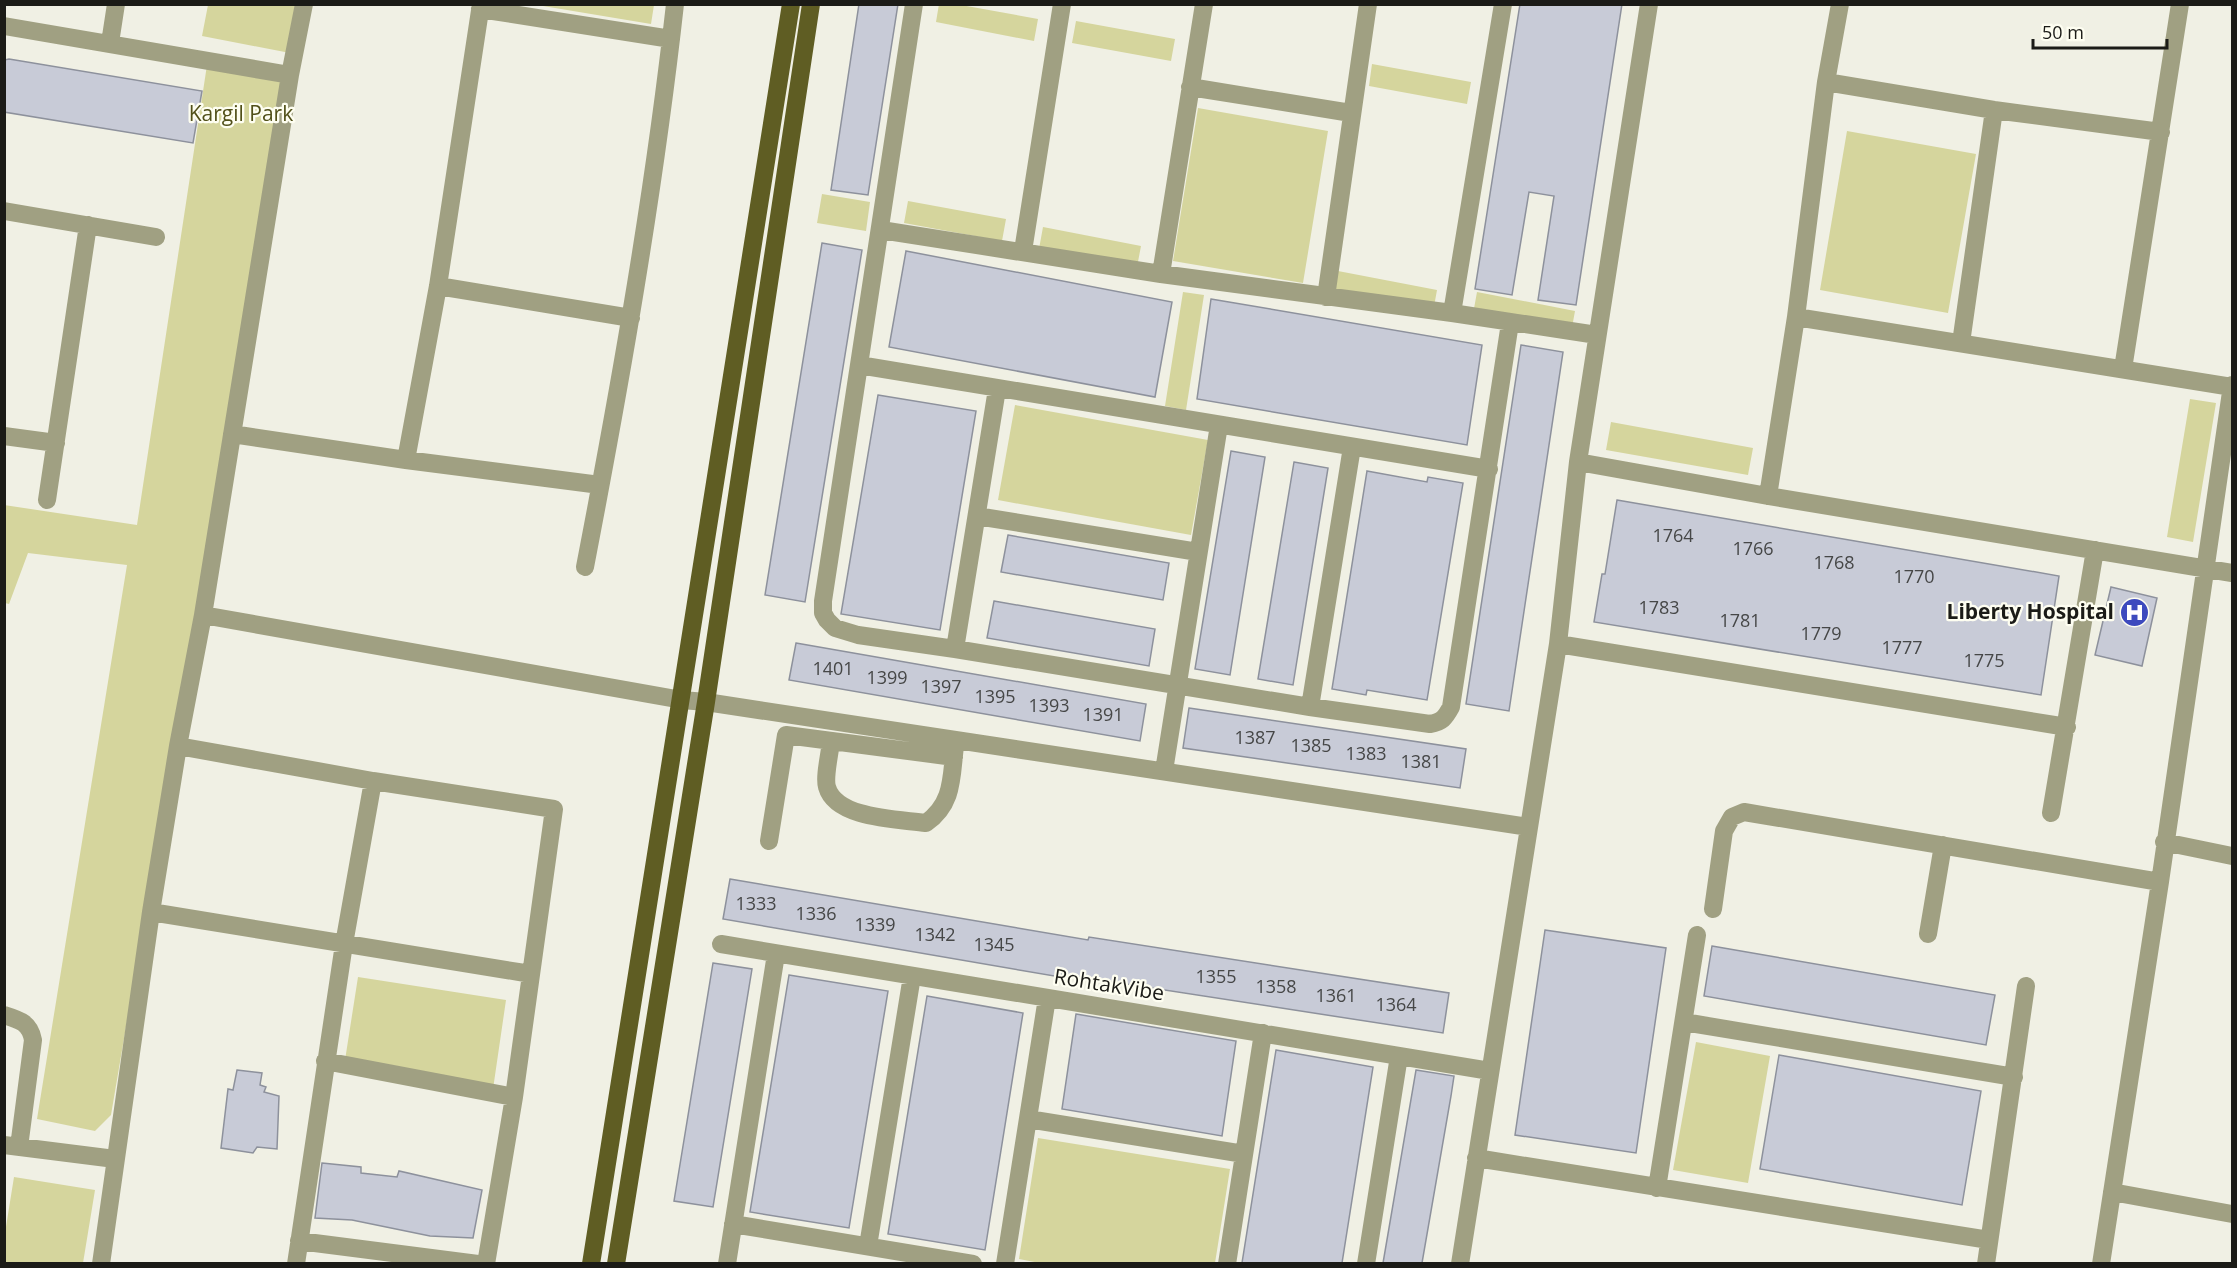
<svg xmlns="http://www.w3.org/2000/svg" width="2237" height="1268" viewBox="0 0 2237 1268" font-family="'Open Sans',sans-serif">
<rect width="100%" height="100%" fill="#f0f0e4"/>
<path fill="#d5d59d" d="M939 4 961 5 1038 19 1034 41 936 22Z
M208 5H295L290 53 202 36Z
M537 5H654L651 24Z
M1076 21 1175 39 1171 61 1072 43Z
M1372 64 1471 82 1467 104 1369 86Z
M207 65 287 79 111 1115 95 1131 37 1119 127 565 28 553 9 604 5 603 4 505 137 525Z
M1198 108 1328 131 1303 283 1173 261Z
M1847 131 1976 154 1948 313 1820 290Z
M822 194 870 202 866 231 817 223Z
M908 201 1006 219 1002 241 904 223Z
M1043 227 1141 246 1137 267 1039 249Z
M1338 271 1437 290 1433 312 1334 293Z
M1183 292 1204 295 1186 410 1165 406Z
M1477 292 1575 311 1571 333 1473 314Z
M2190 399 2216 403 2193 542 2167 537Z
M1015 405 1208 440 1191 535 998 500Z
M1611 422 1753 448 1748 475 1606 450Z
M358 977 506 1000 492 1096 343 1073Z
M1696 1042 1770 1056 1748 1183 1673 1170Z
M1038 1138 1230 1169 1215 1263 1045 1264 1019 1259Z
M14 1177 95 1190 83 1263H5V1233Z"/>
<path fill="#c8cbd7" stroke="#8d919c" stroke-width="1.5" d="M859 4H898L868 195 831 190Z
M1520 4H1622L1576 305 1538 300 1554 196 1529 192 1512 295 1475 289Z
M9 59 202 91 193 143 4 112V60Z
M822 243 862 250 805 602 765 595Z
M906 251 1172 302 1155 397 889 347Z
M1211 299 1482 345 1467 445 1197 399Z
M1521 345 1563 352 1509 711 1466 704Z
M878 395 976 411 940 630 841 614Z
M1231 451 1265 457 1230 675 1195 669Z
M1294 462 1328 468 1293 685 1258 679Z
M1367 471 1427 482 1428 477 1463 483 1427 700 1367 690 1366 695 1332 689Z
M1617 500 2059 576 2041 695 1594 622 1602 574H1605Z
M1008 535 1169 563 1163 600 1001 572Z
M2111 587 2157 598 2142 666 2095 655Z
M994 601 1155 629 1149 666 987 638Z
M796 643 1146 704 1140 741 789 680Z
M1189 708 1466 749 1460 788 1183 748Z
M730 879 1088 940 1089 937 1449 993 1443 1033 1061 974 1060 977 723 919Z
M1545 930 1666 948 1636 1153 1515 1135Z
M1712 946 1995 995 1986 1045 1704 996Z
M713 963 752 969 713 1207 674 1201Z
M789 975 888 991 849 1228 750 1212Z
M927 996 1023 1013 985 1250 888 1234Z
M1076 1014 1236 1041 1222 1136 1062 1109Z
M1276 1050 1373 1067 1342 1263H1242Z
M1779 1055 1981 1091 1962 1205 1760 1169Z
M237 1070 262 1073 260 1085 266 1087 264 1092 279 1096 277 1149 257 1147 253 1153 221 1148 228 1089 233 1090Z
M1416 1070 1454 1076 1451 1096 1422 1263H1383Z
M322 1163 361 1167V1173L397 1177 399 1171 482 1190 473 1238 430 1236 352 1220 315 1218Z"/>
<g fill="none" stroke-linecap="round" stroke-linejoin="round">
<path stroke="#a0a082" stroke-width="18" d="M914 4 823 601V613L827 620 835 628 858 635 955 649 1310 707 1430 724C1442 722 1445 718 1451 707L1510 323
M480 9 671 39
M4 26 290 75
M110 43 116 4
M1826 82 1994 110 2161 132
M1190 87 1351 113
M4 211 156 237
M881 230 1161 274 1452 313 1597 335
M1023 251 1062 4
M1161 274 1204 4
M438 286 631 318
M1326 297 1368 4
M1452 313 1503 4
M1796 317 2232 387
M1961 343 1994 110
M859 365 1489 469
M2123 369 2180 4
M232 434 406 460 600 485
M4 436 56 443
M406 460 438 286 481 4
M1578 462 1768 496 2232 573
M1768 496 1796 317 1826 82 1840 4
M47 500 88 225
M977 516 1198 552
M585 567C621 380 654 193 675 4
M203 615 682 700 706 702 1529 827
M1558 644 2067 727
M955 649 997 389
M1310 707 1352 447
M831 741C830 753 824 777 827 787 836 819 898 819 926 823 954 803 951 777 955 746
M178 746 373 781 554 809 514 1097 486 1264
M1164 771 1219 425
M2051 813 2095 550
M769 841 786 735 954 757
M2164 842 2232 856
M1713 909 1724 831 1732 817 1744 812 2160 882
M151 912 531 974
M1928 934 1943 845
M721 944 1490 1071
M4 1015C20 1020 30 1023 33 1040L19 1147
M1684 1022 2014 1077
M325 1061 514 1097
M1028 1119 1244 1154
M4 1145 115 1159
M1476 1158 1989 1240
M1657 1188 1697 935
M2112 1192 2232 1214
M733 1224 973 1264
M299 1241 478 1264
M868 1246 912 976
M101 1264 151 912 178 746 203 615 290 75 304 4
M296 1264 344 944 373 781
M727 1264 776 954
M1005 1264 1047 998
M1227 1264 1263 1033
M1366 1264 1399 1056
M1460 1264 1558 644 1578 462 1649 4
M1986 1264 2026 986
M2101 1264 2160 882 2232 385"/>
<path stroke="#5f5d23" stroke-width="18" d="M591 1264 791 4
M616 1264 706 702 811 4"/>
</g>
<defs>
<symbol id="hospital-disc" viewBox="-11 -11 22 22"><circle r="9.5" fill="#3d4abe" stroke="#fefef1"/><path d="M-5-5h3v3.5h4V-5h3V5h-3V1.5h-4V5h-3Z" fill="#fff"/></symbol>
</defs>
<g fill-rule="evenodd">
<use href="#hospital-disc" x="2118" y="596" width="33" height="33"/>
</g>
<g text-anchor="middle" stroke-width="4.5" stroke-linejoin="round" paint-order="stroke">
<g font-size="18" fill="#464747">
<text x="1673" y="542">1764</text>
<text x="1753" y="555">1766</text>
<text x="1834" y="569">1768</text>
<text x="1914" y="583">1770</text>
<text x="1659" y="614">1783</text>
<text x="1740" y="627">1781</text>
<text x="1821" y="640">1779</text>
<text x="1902" y="654">1777</text>
<text x="1984" y="667">1775</text>
<text x="833" y="675">1401</text>
<text x="887" y="684">1399</text>
<text x="941" y="693">1397</text>
<text x="995" y="703">1395</text>
<text x="1049" y="712">1393</text>
<text x="1103" y="721">1391</text>
<text x="1255" y="744">1387</text>
<text x="1311" y="752">1385</text>
<text x="1366" y="760">1383</text>
<text x="1421" y="768">1381</text>
<text x="756" y="910">1333</text>
<text x="816" y="920">1336</text>
<text x="875" y="931">1339</text>
<text x="935" y="941">1342</text>
<text x="994" y="951">1345</text>
<text x="1216" y="983">1355</text>
<text x="1276" y="993">1358</text>
<text x="1336" y="1002">1361</text>
<text x="1396" y="1011">1364</text>
</g>
<g font-size="21" fill="#515019" stroke="#fefef1">
<text x="241" y="121">Kargil Park</text>
</g>
<g font-size="21" font-weight="bold" fill="#1b1b17" stroke="#fefef1" text-anchor="end">
<text x="2114" y="619">Liberty Hospital</text>
</g>
<g font-size="21" fill="#1b1b17" stroke="#fefef1">
<text transform="translate(1109 985) rotate(9)" y="7">RohtakVibe</text>
</g>
</g>
<rect width="2237" height="1268" fill="none" stroke="#1b1b17" stroke-width="12"/>
<path d="M2033 39v9h134v-9" fill="none" stroke="#1b1b17" stroke-width="3"/>
<text x="2042" y="39" font-size="18" fill="#1b1b17" stroke="#fefef1" stroke-width="4.5" paint-order="stroke">50 m</text>
</svg>
